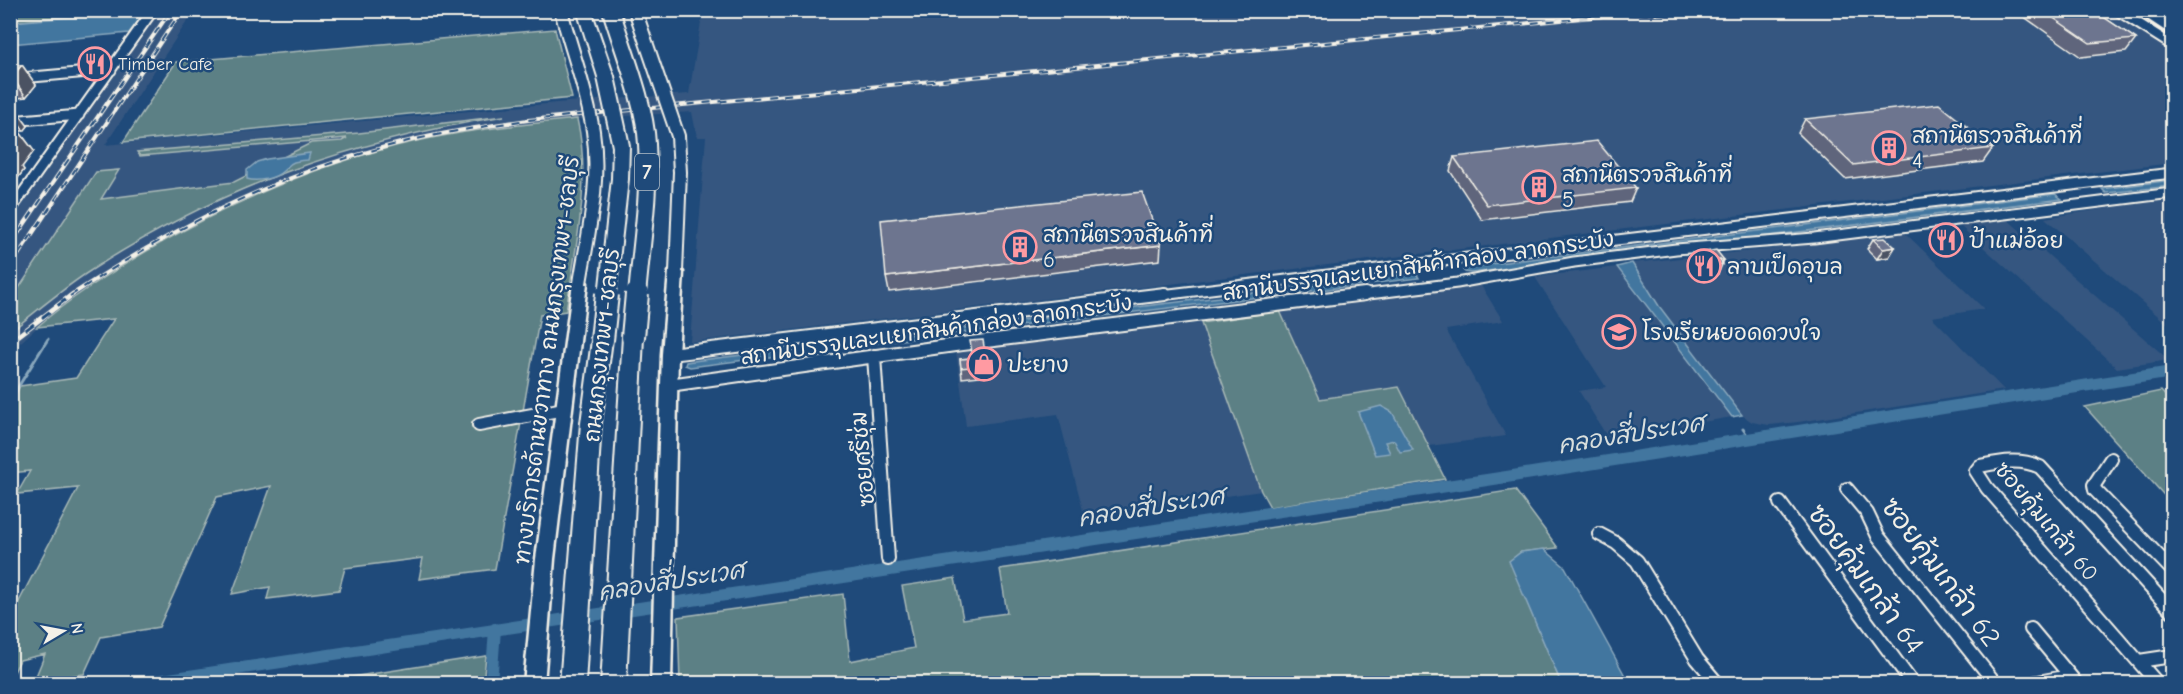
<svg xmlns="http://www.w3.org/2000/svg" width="2183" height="694" viewBox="0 0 2183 694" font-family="'Comic Neue','Playpen Sans Thai',sans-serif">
<rect width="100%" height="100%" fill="#1f4a7a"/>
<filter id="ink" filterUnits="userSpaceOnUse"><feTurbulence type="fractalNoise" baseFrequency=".0167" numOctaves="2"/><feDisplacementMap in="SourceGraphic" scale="12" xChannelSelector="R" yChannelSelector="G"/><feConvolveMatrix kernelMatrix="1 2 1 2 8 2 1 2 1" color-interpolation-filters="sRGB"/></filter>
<g filter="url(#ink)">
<path fill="#365780" d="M2119 10 2172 44V163L690 342 706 137H697L692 112 577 119 453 134 365 155 289 182 55 311 11 351V222L157 11H194L105 145 568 102 689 94 703 11Z
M2172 200V328L2045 218 2134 204Z
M2008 220 2169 360 2117 368 1960 226Z
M1905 233 1984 309 1932 317 2004 390 1798 422 1769 425 1752 422 1742 415 1659 306 1632 263 1789 247Z
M1617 267 1732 417 1608 438 1579 391 1606 387 1535 277Z
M1480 284 1503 321 1446 330 1506 436 1429 446 1399 388 1320 399 1280 311Z
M1201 323 1261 491 1136 509 1084 514 1058 414 966 426 956 351Z"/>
<path fill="#5c8085" stroke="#a8b8b6" stroke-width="1.5" d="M11 11H139L11 22Z
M555 29 572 98 123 142 176 62Z
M504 116C351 141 221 186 90 271 62 289 37 311 11 331V300L96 172 119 170 101 199 234 182 311 143 342 141 347 138 140 156 137 152 359 133Z
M577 119C592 182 575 248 566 311L540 315 495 569 419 579 423 558 345 568 339 590 267 599 270 587 232 594 271 486 217 497 159 627 101 637 84 674 34 681 45 654 20 660 11 678V617L78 488 17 494 30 471 11 473V403L20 386 76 378 114 319 37 327C70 298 107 275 145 252 239 197 347 151 454 134 495 127 536 123 577 119Z
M1280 311 1320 399 1399 387 1445 479 1270 507 1261 491 1201 323Z
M2161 391 2172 403V504L2085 407Z
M1515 490 1558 548 1521 552 1510 561 1561 683H680L678 617 843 594 850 661 914 648 902 586 955 578 963 619 1007 613 1000 569Z
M486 656 483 683H308H313Z"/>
<path fill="#42769f" stroke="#89a7bc" stroke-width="1.5" d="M146 11 129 33 11 44V22Z
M310 153 308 160C303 160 298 161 294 162 288 164 287 168 283 171 275 179 257 182 247 179V170L257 162 267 159Z
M2172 180V186L2106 193 2102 189Z
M2055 194 2062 199 1471 273 1465 272 1463 270 1466 267Z
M1632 263 1659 306 1742 415 1732 417 1617 267Z
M1416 273 1419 278 852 346V343L857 341Z
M784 350H793V354L690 367 685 365 686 362 693 361Z
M1381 406 1392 412 1413 450 1400 452 1394 440 1385 442 1390 453 1375 455 1358 412Z
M1544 549 1565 567 1629 683H1561L1509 561 1521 552Z"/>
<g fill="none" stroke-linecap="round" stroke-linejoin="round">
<path stroke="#89a7bc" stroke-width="3" d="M10 400 48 339
M1743 429 1750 439"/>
<path stroke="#42769f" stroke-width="12" d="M136 684 1500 478 2172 372
M491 684 495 629"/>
<defs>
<path id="street-far1" d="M2117 10 2172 45
M2142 10 2172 30
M10 79 111 70
M10 121 79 115
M10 211 153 10
M1153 296 2172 173
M1353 296 1457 283 1574 262 1676 249 1814 238 2172 193"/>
<path id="street" d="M670 354 1165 294
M874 356 888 559
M669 385 962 344 1365 294
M479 425 564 409
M2111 459 2094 485 2095 490 2172 570
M1847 489 1867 513 1878 536 1996 684
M1780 503 1913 684
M1599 534 1616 543 1637 561 1697 659 1718 684
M2031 629 2077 684
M2139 661 2172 656
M2027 684 2070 676
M2158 684 1987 488 1976 471 1980 466C2001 462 2020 458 2040 467L2172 611"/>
<path id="secondary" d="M676 267 683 272 678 354 671 684H651L662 354 669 272Z
M580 278 587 283 554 559 544 684H524L536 559 573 283Z"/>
<path id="highway" d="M577 10H591L614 77 611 80H601L598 77Z
M633 330 640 332 643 337 626 684H601L623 337 626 332Z
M602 333 609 335 612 340 601 423 585 684H560L581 423 592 340 595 335Z"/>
</defs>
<use href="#street-far1" stroke="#f4f1e8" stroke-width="13"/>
<use href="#street" stroke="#f4f1e8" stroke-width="16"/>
<use href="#secondary" stroke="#f4f1e8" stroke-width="5"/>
<use href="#highway" stroke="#f4f1e8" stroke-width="4"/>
<use href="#street-far1" stroke="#1f4a7a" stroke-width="9"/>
<use href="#street" stroke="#1f4a7a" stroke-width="12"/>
<use href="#secondary" fill="#1f4a7a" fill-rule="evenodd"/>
<use href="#highway" fill="#1f4a7a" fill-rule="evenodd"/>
<defs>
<path id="rail-far1" d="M1656 14 1692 10
M10 245 171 10
M10 267 182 10
M70 296C170 230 269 178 385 147 432 134 480 127 528 120L1665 10"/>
<path id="rail" d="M10 342 73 294"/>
</defs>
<use href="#rail-far1" stroke="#f4f1e8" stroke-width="4"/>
<use href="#rail" stroke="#f4f1e8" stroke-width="5"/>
<use href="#rail-far1" stroke="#1f4a7a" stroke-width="2" stroke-dasharray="8" stroke-linecap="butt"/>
<use href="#rail" stroke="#1f4a7a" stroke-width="3" stroke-dasharray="10" stroke-linecap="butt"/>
<defs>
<path id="secondary-bridge" d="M561 10C571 50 587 90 593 131 601 182 588 233 580 283
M635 10 678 136 680 172 676 272"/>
<path id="highway-bridge-far1" d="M611 10C623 50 645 103 647 144 650 194 641 246 637 296
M606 77 621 146 620 179 607 296"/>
<path id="highway-bridge" d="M633 337 637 294
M602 340 607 294"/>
</defs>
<use href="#secondary-bridge" stroke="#f4f1e8" stroke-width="16" stroke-linecap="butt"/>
<use href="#highway-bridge-far1" stroke="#f4f1e8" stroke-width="20" stroke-linecap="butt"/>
<use href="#highway-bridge" stroke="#f4f1e8" stroke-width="26" stroke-linecap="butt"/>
<use href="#secondary-bridge" stroke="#1f4a7a" stroke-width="12"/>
<use href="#highway-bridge-far1" stroke="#1f4a7a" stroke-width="16"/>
<use href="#highway-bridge" stroke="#1f4a7a" stroke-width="22"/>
</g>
<path fill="#5e657b" stroke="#f4f1e8" stroke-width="1.5" d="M2026 10H2093L2136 39 2126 52 2081 57 2023 16Z
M10 65H22L36 85 26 97 10 99Z
M10 106H13L28 126 24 131H19L34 151 22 167 24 170 10 188Z
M1805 119 1993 148 1983 162 1845 179 1798 133Z
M1454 157 1636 188 1630 202 1482 220 1450 171Z
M1873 239 1895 247 1889 257 1877 259 1867 249Z
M1161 245 1160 260 889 292 886 277Z
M1694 254 1724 260 1718 274 1700 277 1689 263Z
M972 358 987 365 988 375 962 378 960 359Z"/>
<path fill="#4c5264" stroke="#f4f1e8" stroke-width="1.5" d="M22 65 36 85 26 97 12 77Z
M13 106 28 126 24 131 10 113V108Z
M18 130 34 151 22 167 24 170 10 188V140Z
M1895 247 1889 257 1877 259 1883 249Z"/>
<path fill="#6d758f" stroke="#f4f1e8" stroke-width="1.5" d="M2042 10H2093L2136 39 2090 43Z
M10 65H22L10 77Z
M1939 104 1993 148 1853 165 1805 119Z
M18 130 10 140V131Z
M1597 141 1636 188 1487 205 1454 157Z
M1142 192 1161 245 886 277 881 220Z
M1885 238 1895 247 1883 249 1873 239Z
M1716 250 1724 260H1719L1723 264 1705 267 1694 254Z
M983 340 987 365 961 368 960 359 973 358 970 341Z"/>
</g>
<defs>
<symbol id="restaurant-ring" viewBox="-11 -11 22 22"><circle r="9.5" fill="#1f4a7a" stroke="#ff9aa2" stroke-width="1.5"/><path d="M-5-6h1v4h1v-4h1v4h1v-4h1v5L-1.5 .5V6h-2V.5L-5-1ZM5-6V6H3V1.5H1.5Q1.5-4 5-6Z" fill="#ff9aa2"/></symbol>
<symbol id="building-ring" viewBox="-11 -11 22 22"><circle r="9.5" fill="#1f4a7a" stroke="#ff9aa2" stroke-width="1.5"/><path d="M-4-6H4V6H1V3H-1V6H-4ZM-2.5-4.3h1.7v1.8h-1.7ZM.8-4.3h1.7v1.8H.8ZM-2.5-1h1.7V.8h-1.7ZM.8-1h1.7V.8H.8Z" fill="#ff9aa2"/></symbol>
<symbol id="school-ring" viewBox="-11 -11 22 22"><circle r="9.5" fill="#1f4a7a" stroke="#ff9aa2" stroke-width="1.5"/><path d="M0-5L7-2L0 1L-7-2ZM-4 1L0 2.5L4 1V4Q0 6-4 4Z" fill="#ff9aa2"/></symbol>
<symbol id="shop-ring" viewBox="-11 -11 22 22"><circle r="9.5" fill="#1f4a7a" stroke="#ff9aa2" stroke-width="1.5"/><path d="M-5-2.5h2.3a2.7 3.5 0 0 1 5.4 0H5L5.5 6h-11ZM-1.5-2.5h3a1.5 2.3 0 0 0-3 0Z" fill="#ff9aa2"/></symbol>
</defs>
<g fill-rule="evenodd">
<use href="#restaurant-ring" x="76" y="45" width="38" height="38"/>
<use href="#building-ring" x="1870" y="129" width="38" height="38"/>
<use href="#building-ring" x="1520" y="168" width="38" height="38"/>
<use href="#restaurant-ring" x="1927" y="221" width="38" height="38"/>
<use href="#building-ring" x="1001" y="228" width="38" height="38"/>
<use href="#restaurant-ring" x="1685" y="247" width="38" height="38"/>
<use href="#school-ring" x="1600" y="313" width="38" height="38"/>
<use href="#shop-ring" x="965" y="345" width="38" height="38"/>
</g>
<g text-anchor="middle" stroke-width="5" stroke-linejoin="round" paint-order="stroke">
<g font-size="18" fill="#f4f1e8" stroke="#1f4a7a" text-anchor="start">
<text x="118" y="70">Timber Cafe</text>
</g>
<rect fill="#1f4a7a" stroke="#b4bfc7" stroke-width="1.5" x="635" y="154" width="24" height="36" rx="4.5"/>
<g font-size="21" font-weight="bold" fill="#f4f1e8">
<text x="647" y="179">7</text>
</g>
<g font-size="22" fill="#f4f1e8" stroke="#1f4a7a" text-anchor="start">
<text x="1912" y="143">สถานีตรวจสินค้าที่<tspan x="1912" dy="25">4</tspan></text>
<text x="1562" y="182">สถานีตรวจสินค้าที่<tspan x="1562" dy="25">5</tspan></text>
<text x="1043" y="242">สถานีตรวจสินค้าที่<tspan x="1043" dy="25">6</tspan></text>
<text x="1969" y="248">ป้าแม่อ้อย</text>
<text x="1727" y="274">ลาบเป็ดอุบล</text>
<text x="1642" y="340">โรงเรียนยอดดวงใจ</text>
<text x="1007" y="372">ปะยาง</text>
</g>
<g font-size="22" fill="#f4f1e8" stroke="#1f4a7a">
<text transform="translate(1418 265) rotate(-8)" y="8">สถานีบรรจุและแยกสินค้ากล่อง ลาดกระบัง</text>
<text transform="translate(936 329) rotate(-8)" y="8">สถานีบรรจุและแยกสินค้ากล่อง ลาดกระบัง</text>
<text transform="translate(601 345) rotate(-84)" y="8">ถนนกรุงเทพฯ-ชลบุรี</text>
<text transform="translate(546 360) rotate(-83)" y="8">ทางบริการด้านขวาทาง ถนนกรุงเทพฯ-ชลบุรี</text>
<text transform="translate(862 459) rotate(-95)" y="8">ซอยศรีชุ่ม</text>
<text transform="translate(2047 521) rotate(50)" y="8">ซอยคุ้มเกล้า 60</text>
</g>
<g font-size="24" font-style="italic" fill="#d9dfdd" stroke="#1f4a7a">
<text transform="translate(1631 434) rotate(-9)" y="8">คลองสี่ประเวศ</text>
<text transform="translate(1151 507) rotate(-9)" y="8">คลองสี่ประเวศ</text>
<text transform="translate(671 581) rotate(-9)" y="8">คลองสี่ประเวศ</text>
</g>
<g font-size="27" fill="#f4f1e8" stroke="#1f4a7a">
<text transform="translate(1941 572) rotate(53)" y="9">ซอยคุ้มเกล้า 62</text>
<text transform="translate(1866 579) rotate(54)" y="9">ซอยคุ้มเกล้า 64</text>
</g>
</g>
<rect width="2183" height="694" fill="none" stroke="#1f4a7a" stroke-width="36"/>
<rect x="18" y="18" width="2147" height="658" fill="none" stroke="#f4f1e8" stroke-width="2" filter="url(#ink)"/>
<g transform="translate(63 631) rotate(80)" stroke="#1f4a7a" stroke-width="4.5" paint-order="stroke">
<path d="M0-4.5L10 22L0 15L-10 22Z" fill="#f4f1e8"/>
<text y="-9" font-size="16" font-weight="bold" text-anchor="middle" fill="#f4f1e8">N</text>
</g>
</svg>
